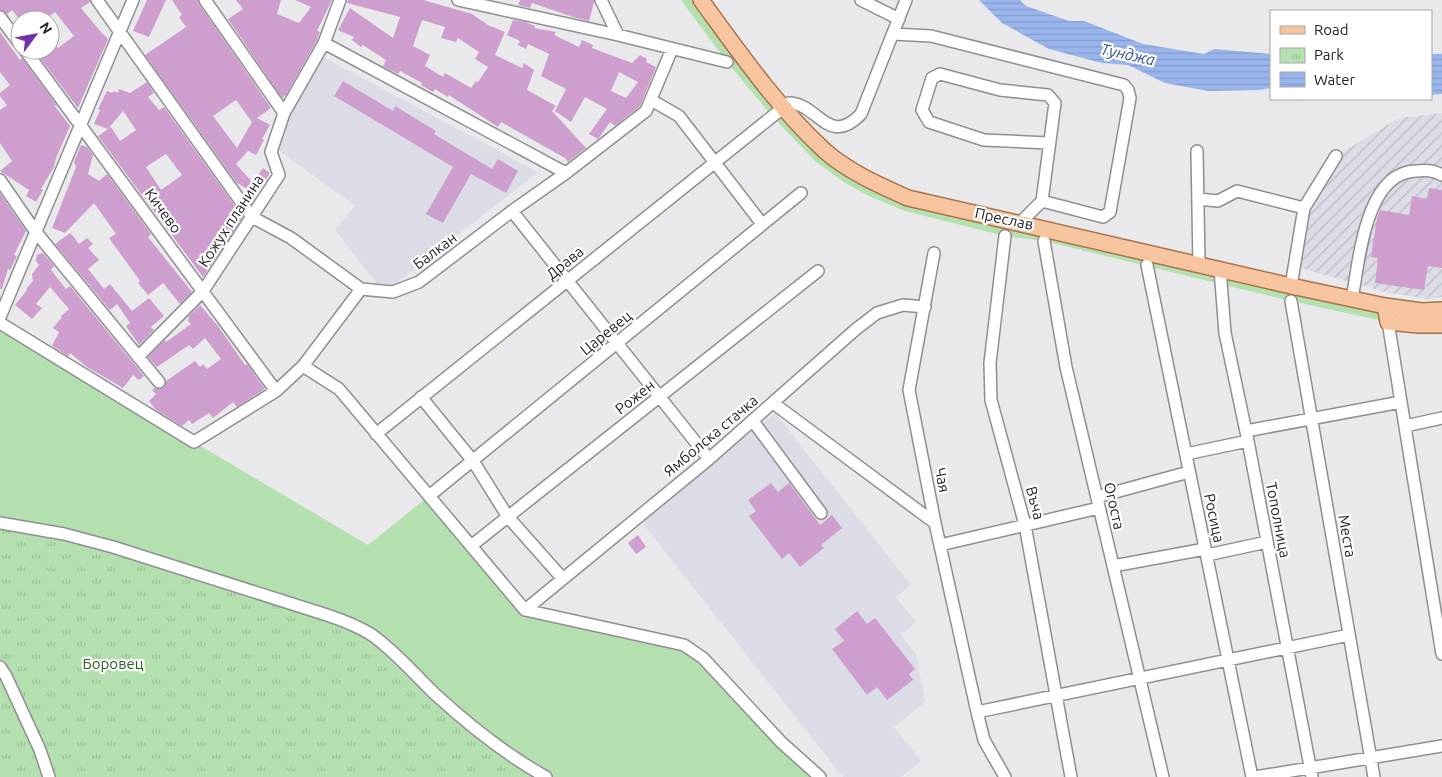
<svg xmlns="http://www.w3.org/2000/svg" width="1442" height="777" viewBox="0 0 1442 777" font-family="Ubuntu,sans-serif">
<defs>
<pattern id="industrial-furrows" width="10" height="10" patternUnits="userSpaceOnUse" patternTransform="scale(1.25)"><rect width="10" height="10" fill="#dcdce6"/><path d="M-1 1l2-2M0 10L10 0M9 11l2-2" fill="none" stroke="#bcbcc5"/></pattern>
<pattern id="park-tufts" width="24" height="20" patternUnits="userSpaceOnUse" patternTransform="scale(1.25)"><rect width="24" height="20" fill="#b4e0af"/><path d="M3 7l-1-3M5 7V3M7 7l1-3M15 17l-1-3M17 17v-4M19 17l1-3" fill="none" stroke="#9ac096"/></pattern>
<pattern id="water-rules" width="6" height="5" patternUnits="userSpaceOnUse" patternTransform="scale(1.25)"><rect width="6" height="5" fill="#99b5ec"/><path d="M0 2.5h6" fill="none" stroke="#849bca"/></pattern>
</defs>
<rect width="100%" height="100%" fill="#e9e9ec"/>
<path fill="#dcdce6" d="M321 56 538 172 394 285 376 283 335 230 355 205 272 146Z
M775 413 911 585 896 597 916 622 901 635 916 654 925 702 894 727 921 761 901 777H843L640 520Z"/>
<path fill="url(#industrial-furrows)" d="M1442 113V297L1427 299 1385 292 1294 266 1304 208 1336 156 1399 118Z"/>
<path fill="#b4e0af" d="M681 0H701L826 151 879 185 1422 311 1388 322 1291 301 1044 241 1005 236 905 211 871 197 845 183 815 161 772 116 727 62Z
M0 323 194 442 368 545 429 496 525 610 684 645 820 777H546L0 523Z"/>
<path fill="url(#park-tufts)" d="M0 523 64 534 370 634 436 695 546 777H0Z"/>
<path fill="url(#water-rules)" d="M979 0H1020L1026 6 1069 21H1084L1143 44 1204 54 1214 49 1271 54V88L1259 90 1208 91 1165 83 1128 65 1102 63 1049 49 1002 23Z
M1442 54V94L1431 95V54Z"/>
<path fill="#cd9ece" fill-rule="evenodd" d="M0 0H90V2L81 8 100 31 108 39 78 108 34 50H50V38L58 48 74 36 55 12 44 20H30L26 15 20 20 12 10 7 14 0 10Z
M147 0H166L149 37 133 31Z
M172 0H198L199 4 271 108 257 118 270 125 262 139 264 140 256 155 248 151 236 164 253 183 263 168 270 173 251 203 249 200 254 193 237 183 145 55 186 27 179 17 182 15ZM236 100 252 122 237 148 213 116Z
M236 0H281L277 14 299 23 311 7 295 0H332L317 31 320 32 317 40 286 95 282 98 228 19 243 9Z
M348 0H423L472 14 488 25 505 32 495 55 522 68 524 63 534 70 527 90 556 106 552 111 586 148 568 162 565 158 501 122 498 127 449 95 448 97 435 89 433 92 421 85 422 83 400 71 398 74 386 68 383 66 386 60 363 45 361 47 352 40 354 37 338 30 350 8 393 38 400 17 347 3ZM422 20 445 27 441 38 456 42 458 38 479 52 475 59 488 67 478 82 476 81 471 88 445 73 443 77 425 66 430 55 413 46Z
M520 0H594V2L589 21 573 17 532 3 530 8 518 5Z
M513 20 525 22 535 26 534 28 556 32 554 35 579 47 582 40 593 45 592 48 632 63 640 55 647 59 646 62 656 67 640 106 615 126 610 122 598 139 589 134 607 109 585 97 571 122 555 111 566 89 541 76 549 54 528 44 526 49 518 45 520 41 507 35ZM619 72 638 82 626 98 611 91Z
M0 32 20 60 22 58 57 106 54 105 70 126 56 158 54 167 41 189 43 190 36 202 26 196 29 190 0 171 12 161 0 143V110L7 105 0 96V93L10 85 0 72Z
M343 81 393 111 395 106 436 131 434 134 492 169 498 159 518 171 506 193 471 174 443 223 426 214 453 167 334 96Z
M147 82 154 93 148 97 159 110 164 107 243 217 203 277 98 136 111 127 120 141 136 130 123 111 108 129 94 124 100 110 98 109 107 91 113 93 114 91 118 93 119 89 130 93ZM166 154 182 175 161 190 146 167Z
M81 145 87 147 93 155 88 174 99 181 107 174 151 234 148 237 192 292 180 304 163 283 148 295 138 283 140 281 109 238 116 234 94 203 65 233 52 228 76 167 74 162Z
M1429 188 1442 190V268L1428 266 1424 290 1375 283 1378 258 1371 257 1377 218 1380 210 1409 215 1412 196 1427 199Z
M0 193 26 231 14 255 17 256 10 270 8 269 2 289H0Z
M70 233 75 238H76L75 239 79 244 87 238 93 244 88 248 99 260 88 269 104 289 110 284 132 311 149 298 164 316 151 327 154 330 139 345 126 326 130 323 117 304 110 310 55 244Z
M43 253 54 266 51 270 66 289 70 286 144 376 139 380 133 375 123 388 87 367 70 353 68 356 52 346 59 332 53 328 62 317 61 316 69 309 50 287 36 304 42 308 32 319 15 305 27 290 26 289 33 281 32 274 39 265 36 261 37 255Z
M200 305 218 326 245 365 247 364 265 389 237 407 233 402 213 418 209 413 192 424 189 420 182 426 156 410 149 401 156 394 152 390 155 388 160 389 163 388 166 381 195 361 200 367 203 364 207 369 221 359 205 338 193 349 189 345 157 367 148 357 165 340 166 342 191 324 187 320 189 319 188 317Z
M771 483 778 492 789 483 820 525 832 515 842 528 821 545 824 548 800 567 789 553 782 559 749 516 756 511 748 500Z
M638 535 646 547 636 554 628 543Z
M857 611 867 624 875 618 915 669 909 674 913 680 887 700 877 687 867 695 832 649 844 641 835 629Z"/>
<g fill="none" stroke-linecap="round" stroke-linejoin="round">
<defs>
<path id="minor" d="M97 0 252 217 291 238 361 289
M205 0 284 113
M458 0 618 35 727 62
M601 0 618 35
M861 0 899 19
M0 17 20 44
M893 34 931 36 1124 85 1128 90 1130 98 1110 212 1103 217 1042 201
M324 43 566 173
M25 50 276 391
M651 100 679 116 762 224
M1197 151 1199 264
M0 180 35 231 159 382
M1198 199 1218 201 1237 191 1304 208
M512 211 709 459
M1020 223 1042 201 1055 103 1048 95 1000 90 940 74 932 78 922 110 929 122 984 140 1048 143
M1005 236 990 363 991 400 1025 525 1071 777
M1044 241 1066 367 1163 777
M934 253 909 390 935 523 977 712 984 740 1005 777
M1147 265 1252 777
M1220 269 1225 333 1248 441 1312 777
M1291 286 1304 208 1336 156
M1352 299C1359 262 1365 172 1416 171 1426 170 1433 170 1442 175
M1291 301 1374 777
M0 317 133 0
M1388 322 1442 654
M0 323 194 442 276 391 303 366 361 289 393 292 419 282 512 211 566 173 646 111 672 49
M138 357 203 291 279 175 271 152 284 113 324 43 340 0
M303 366 339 389 525 610
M421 397 473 461 508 517 563 579
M773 403 935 523
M753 421 821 513
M1405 426 1442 418
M1246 431 1401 402
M376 434 789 103C818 103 828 148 861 114L906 0
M1186 454 1248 441
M429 496 801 193
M1097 497 1189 472
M0 523 64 534 113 547 327 615C342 620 358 626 372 635 396 652 415 675 436 695 470 726 506 755 546 777
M940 545 1099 508
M471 546 818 271
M1207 555 1267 542
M1113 566 1205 549
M525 610 709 459 855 330 877 313 903 305 925 307
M525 610 684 645 703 658 781 742 820 777
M0 667 6 676 40 750 49 777
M977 712 1349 635
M1255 777 1442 746"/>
<path id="major" d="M701 0C739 52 777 107 825 151 849 172 879 185 908 198L1291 286 1385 306 1388 322 1418 325H1442
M1385 306 1422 311 1442 310"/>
</defs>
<use href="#minor" stroke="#8f8f92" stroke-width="14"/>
<use href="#major" stroke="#a8734a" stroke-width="18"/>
<use href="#minor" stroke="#fff" stroke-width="11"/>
<use href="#major" stroke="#f6c59f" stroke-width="15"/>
</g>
<g text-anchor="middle" stroke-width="4.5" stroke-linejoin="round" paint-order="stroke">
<g font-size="15" fill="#222223" stroke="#fff">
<text transform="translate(163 211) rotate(54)" y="5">Кичево</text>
<text transform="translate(1004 219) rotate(12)" y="5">Преслав</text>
<text transform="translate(231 221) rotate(-57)" y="5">Кожух планина</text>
<text transform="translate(435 251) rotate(-37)" y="5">Балкан</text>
<text transform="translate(565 263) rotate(-39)" y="5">Драва</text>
<text transform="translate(606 333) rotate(-39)" y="5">Царевец</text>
<text transform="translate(635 397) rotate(-38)" y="5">Рожен</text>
<text transform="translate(711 436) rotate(-40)" y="5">Ямболска стачка</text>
<text transform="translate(942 480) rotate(79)" y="5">Чая</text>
<text transform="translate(1035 503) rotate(75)" y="5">Въча</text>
<text transform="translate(1114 506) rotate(77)" y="5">Огоста</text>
<text transform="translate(1214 518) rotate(78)" y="5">Росица</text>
<text transform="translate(1278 520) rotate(79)" y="5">Тополница</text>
<text transform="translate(1347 536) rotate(80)" y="5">Места</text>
</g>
<g font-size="15" fill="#286221" stroke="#fff">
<text x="113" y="669">Боровец</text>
</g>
<g font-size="16" font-style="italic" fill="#335496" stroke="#fff">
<text transform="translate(1128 54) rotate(12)" y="6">Тунджа</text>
</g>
</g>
<rect x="1270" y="10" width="162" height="90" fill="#ffffff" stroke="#a7a7a7"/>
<rect x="1280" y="26" width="25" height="8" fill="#f6c59f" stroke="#a7a7a7"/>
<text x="1314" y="35" font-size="15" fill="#222223">Road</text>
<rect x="1280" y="48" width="25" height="15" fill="url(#park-tufts)" stroke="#a7a7a7"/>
<text x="1314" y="60" font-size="15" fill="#222223">Park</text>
<rect x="1280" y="72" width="25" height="15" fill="url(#water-rules)" stroke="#a7a7a7"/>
<text x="1314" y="85" font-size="15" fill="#222223">Water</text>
<g transform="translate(35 35) rotate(58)"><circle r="24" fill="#ffffff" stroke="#a7a7a7"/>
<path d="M0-4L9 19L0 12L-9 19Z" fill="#7032a7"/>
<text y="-8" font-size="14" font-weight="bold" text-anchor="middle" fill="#222223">N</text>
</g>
</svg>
